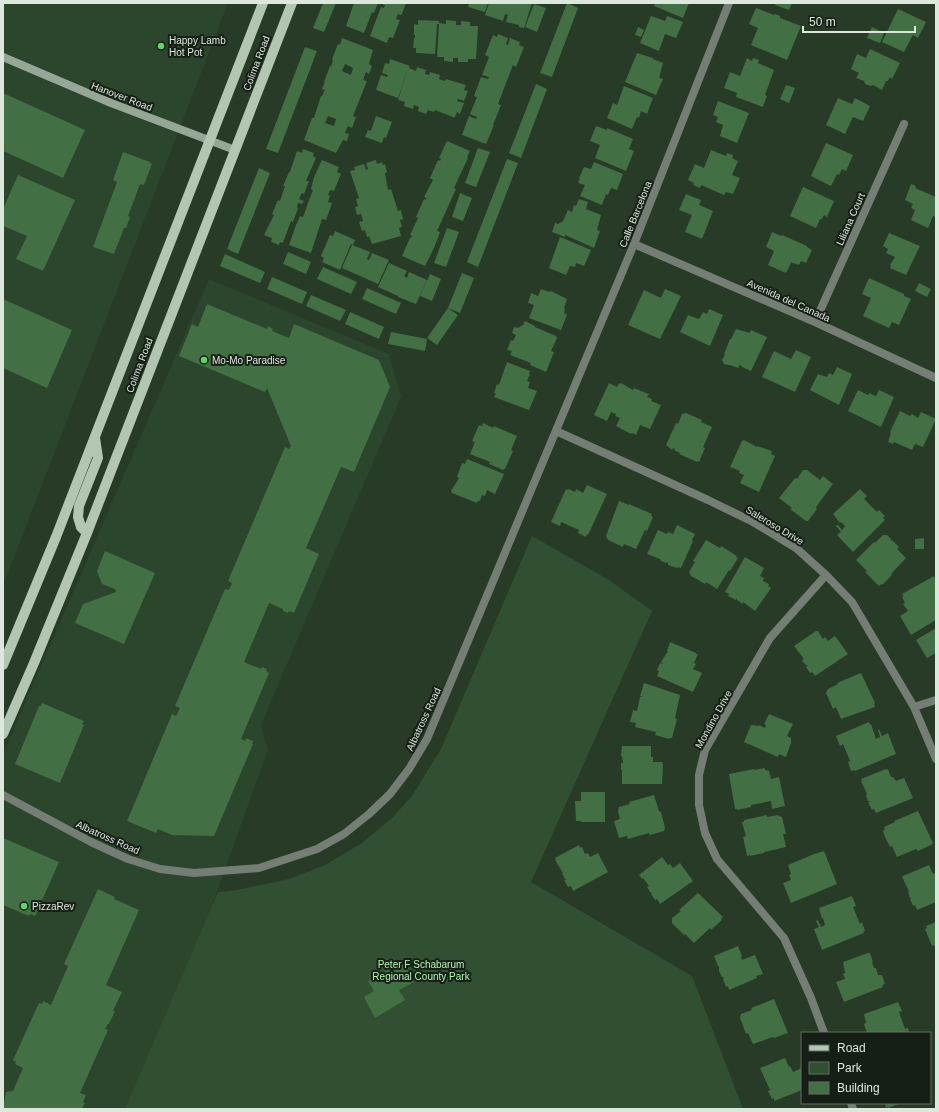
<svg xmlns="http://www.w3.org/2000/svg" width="939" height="1112" viewBox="0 0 939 1112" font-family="Helvetica,sans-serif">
<rect width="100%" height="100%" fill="#273b27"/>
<path fill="#2c452d" d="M3 3H228L3 586Z
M209 279 389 354 401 397 261 725 268 750 211 908 206 925 128 1109H3V754Z"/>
<path fill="#314f32" d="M532 536 609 580 652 611 531 882 692 976 743 1109H125L218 892 237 890 289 879 325 865 362 843 392 818 412 796 441 749Z"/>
<path fill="#436f44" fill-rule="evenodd" d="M323 3H336L324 32 313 28Z
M354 3H378L374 13 372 12 364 33 346 26Z
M384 3H406L402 14 401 15 398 14 396 19 400 20 393 38 389 37 387 43 370 36 381 7 384 8 385 5H383Z
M469 3H488L485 12 468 7Z
M489 3H532L524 28 519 27V25L506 22 508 15 505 14 503 21 485 15Z
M567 3 578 8 552 77 540 73Z
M655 3H689L683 18 654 6Z
M776 3H792L789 10 775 5Z
M534 4 546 8 537 32 525 27Z
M756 8 774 15 775 14 780 16V18L801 26 787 60 751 45 758 28 749 24Z
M898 9 926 22 918 38 913 35 904 52 882 42Z
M651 16 665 21 667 16 683 22 676 38 665 34 659 51 640 43Z
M418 20 439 21V23L446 24V20L456 21V25H461V21L470 22V26H478L476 59H468V62H458V58H453V62L444 61V57H437L439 24H437L435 54 416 53V48H413L414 38H415V35H414V24L418 25Z
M638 27 644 30 641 37 635 35Z
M872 27 884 33 880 43 867 38Z
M498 34 508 38 506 44 508 45 510 38 520 42 519 45 524 47 516 67 513 65 498 104 501 105 493 125H494L486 144 462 135 469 116 476 119 477 117 470 114 477 97 474 96 481 77 488 79 489 77 482 75 489 57 485 55 493 35 497 37Z
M342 38 373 50 369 64 372 66 369 74 366 72 363 80 367 81 353 116 356 117 352 128 348 126 345 133 349 134 347 141 343 140 336 153 304 140 312 118H314L321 96H322L325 90 322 89 325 82H324L330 66 331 67 333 60 332 59 338 44 340 45ZM345 64 353 68 351 75 342 71ZM328 116 336 119 334 126 325 123Z
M305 47 317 51 278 153 266 149Z
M870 49 900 63 892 79 890 77 888 81H886L882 90 873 85 870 86 865 84 864 81 856 78 859 73 851 69 857 54 866 58Z
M637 53 653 58V59L663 63 659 78 663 79 656 95 625 82Z
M747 58 752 61 753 58 759 60 758 63 774 70 765 95 767 96 763 107 736 97 737 93 724 88 730 72 740 76Z
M390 59 410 66 409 68 416 71 417 67 426 70 425 74 429 75 430 72 440 75 439 79 445 81 446 79 466 85 464 90 468 91 464 101 458 99 457 101 464 103 460 114 457 112 455 117H453L435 110 434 112 428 110 426 114 418 111 419 107 414 105 413 109 404 106 405 102 398 100 408 68 398 98 376 90 381 75 387 77 388 75 382 73 385 63 389 64Z
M536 84 547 89 521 158 509 153Z
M786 85 795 88 789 103 780 99Z
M624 86 653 98 647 114 641 111 639 118 637 117 632 129 607 118 613 103 617 105Z
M3 93 85 130 63 178 3 151Z
M838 98 852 104 855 98 870 106 863 121 853 117 845 134 826 125Z
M718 101 749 113 737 143 720 136 723 125 716 122 718 117 713 115Z
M376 116 392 122 386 138 384 137 382 143 365 137 368 130 371 131Z
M596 126 607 130V128L633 139 629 149 634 151 626 171 595 158 600 145 590 141Z
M447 141 470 151 467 157 468 158 454 188 456 189 437 231 440 232 434 248 425 266 402 256 410 238H411L412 236 410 235 418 218 416 217 424 199 426 200V198L424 197 433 180 430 178 438 160 440 161 441 159 439 158Z
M826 143 853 155 846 171 842 169 839 175 837 174 831 186 811 176Z
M478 148 490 152 476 187 465 183Z
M303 149 314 153 313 156 316 158 306 181H309L304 194 302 193 299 199 304 201 302 204 298 203 297 207 298 208 293 222 291 221 283 243 280 242 279 245 271 242 272 238 264 235 274 215 272 214 278 200 280 201 285 186H283L289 172H290L297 151 302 153Z
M711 150 726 156 727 153 733 155 732 158 738 161 732 175 740 178 733 194 726 192 724 195 701 185 700 188 693 185 694 183 688 180 695 164 704 168Z
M123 152 150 162V163L152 164 144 185 140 184 128 216 130 217 126 228H124L114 254 93 247 117 182 113 180Z
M507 159 518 163 478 267 467 262Z
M322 160 339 167 337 172 341 174 334 191 330 190 328 195 330 196 328 202 332 203 326 220 322 219 311 253 289 245 296 225 300 216 303 217 309 200 313 190 311 189 314 177Z
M376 160 377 164 382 162 383 165 385 164 387 172 385 173 388 190 391 189 398 211 401 210 403 219 400 220 402 227 399 228 401 236 372 244 369 236 367 237 365 230 362 231 359 222 363 221 361 214 357 215 355 207 358 206 356 199 359 198 350 171 355 170 354 167 364 164 366 170 368 169 366 163Z
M594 162 623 174 617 190 611 188 608 195 606 194 602 205 580 196 585 185 578 183 580 178H579L584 167 591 169Z
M259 168 270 173 238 254 227 249Z
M18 175 75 200 43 271 16 259 27 236 3 226V209Z
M911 184 916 186 915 188 936 197V217L933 216 928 228 911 220 915 210 911 208 913 204 905 200Z
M803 187 834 201 827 217 824 215 822 219H820L816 228 790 216Z
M460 193 472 198 463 221 452 217Z
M686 194 701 200 699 205 713 211 702 239 685 232 692 215 679 210Z
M579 199 588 202 586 209 601 215 597 230 600 231 594 248 565 235V237L552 232 555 223 558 224 563 221 568 210 572 212 574 205 576 206Z
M447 228 459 232 446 267 434 263Z
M335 231 355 240 353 245 351 244 340 270 322 262 324 258 321 256 330 235 333 236Z
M772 232 781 236 782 235 807 246V247L812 250 806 263 801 261 799 265 790 262 791 263 786 273 768 265 774 251 766 247Z
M889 233 920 246 906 275 890 268 891 266 890 265 895 257 886 253 888 249 883 246Z
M560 237 591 250 584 266 576 263 575 267 570 266 566 275 549 268Z
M352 245 370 252 367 259 369 260 372 253 389 260 378 284 342 268Z
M288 252 311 262 306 274 283 264Z
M225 254 265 272 260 283 220 266Z
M389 263 407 271 404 276 407 278 409 272 427 280 416 304 398 297V296L378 287Z
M323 267 357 282 351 294 317 279Z
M462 273 474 278 460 313 448 308Z
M430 274 441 279 432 301 420 296Z
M272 277 307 292 302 304 267 289Z
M869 278 904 294V296L911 299 899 325 892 322 889 328 863 316 871 298 862 294Z
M919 283 931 289 927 297 915 291Z
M367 288 401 303 396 314 362 299Z
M541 289 549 292 551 291 567 299 564 308 565 309 564 313 567 315 561 330 529 318 534 305 528 303 531 293 538 296Z
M665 289 681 296 660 339 628 325 644 290 661 298Z
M311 295 346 310 340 321 306 306Z
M3 299 72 330 47 388 3 368Z
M207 304 267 329 268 326 273 329 272 331 289 338 294 324 379 360 390 387 354 472 341 467 306 548 319 554 294 613 289 611 288 613 283 611V609L269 603 244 662 261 669 262 667 267 669 266 671 269 673 241 739 245 741 246 738 253 741 252 743 253 744 214 836 172 835 158 829 156 833 127 821 172 714 176 716 180 708 175 706 225 589 229 590 232 583 228 581 285 447 289 449 291 446 267 388 265 392 179 356 192 324 198 327Z
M448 308 458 315 437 345 427 338Z
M709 309 723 315 710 346 680 332 688 315 699 319 703 312 707 314Z
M350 312 384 327 379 339 345 324Z
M525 321 535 326V327L556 336 557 338 551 351 554 352 546 372 530 365 531 363 510 355 512 351 507 350 511 340 513 341 516 335 512 333 514 327 518 328 523 325Z
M736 329 750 333 751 330 767 337 751 371 742 367V366L740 365 738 368 730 365H728L724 364 722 360 725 355 724 354 730 339H731Z
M391 332 427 339 425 351 388 344Z
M796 350 811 357 795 392 762 377 774 351 791 359Z
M507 362 530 371 529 374H530L527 381 530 382 528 388 537 391 529 410 494 397 496 394 494 393 497 384 499 385Z
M837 367 852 374 839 405 810 390 818 374 827 377 829 373 833 375Z
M609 383 617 387 619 383 620 384 621 383 633 390 634 388 641 391 649 394 647 397 652 399 651 401 661 405 650 429 640 425 636 435 632 433 631 434 616 426 620 418 615 416 616 414 611 412 607 421 594 415Z
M858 390 868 395 869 393 876 396 879 390 894 397 881 427 848 411Z
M900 411 910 416 912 414 918 418 921 412 936 419 923 447 915 444 912 450 894 442 893 444 888 442 891 433 890 432Z
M686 413 702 420 701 422 712 427 703 447 705 448 699 462 698 461 697 462 679 454 680 453 674 450 675 449 673 448 672 450 666 445 676 423 678 424 682 414Z
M483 423 493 428 494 426 517 436 511 450 513 451 505 469H504L503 470 489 464 490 462 470 454 475 442 472 441 479 425 482 426Z
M744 440 757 447V446L772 451 771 454 775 456 759 492 740 483 744 475 739 473 740 471 730 467 742 441Z
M467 459 504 474 495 494 487 490 485 496 482 495 480 501H478L477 503 452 493 451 491 459 478 457 477 462 463 465 464Z
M803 470H807L820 480 823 476 833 484 816 507 817 509 808 521H806L790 509 792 508 779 498 795 478 797 479Z
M587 485 607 494 588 535 587 534 586 537 578 533 579 530 561 522 560 526 551 522 566 489 568 490 569 489 575 492 576 489 583 493Z
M860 489 867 496 864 499 877 512 879 510 885 516 883 518 885 520 853 552 837 535 841 532 836 526 838 525 842 530 845 526 841 522 840 523 833 514Z
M619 501 629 505V504L652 514 651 516 653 517 647 531 645 530 636 549 624 544 623 547 608 540 606 536Z
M677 525 695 534 692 540 693 541 681 568 678 567 677 568 668 565V562L666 563 661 561 660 559 647 554 658 530 667 534 668 532 673 534Z
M883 535H887L891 539V541L892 540 899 547 897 549 906 558 891 574 892 575 882 585 881 584 879 586 865 572 867 571 856 560 874 542 875 543Z
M924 538V549H915V539Z
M706 540 720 548 721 546 737 556 736 557 738 558 730 571 729 570 717 589 706 582 705 584 691 576 689 572 695 562 693 561Z
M105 551 155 573 124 644 75 623 83 604 116 592 115 589 102 584 97 571Z
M745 557 764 568 760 576 764 578 763 581 769 584 768 586 771 588 755 611 743 602V604L737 600V598L736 600 728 596 729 594 725 592Z
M934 576 936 581V620L911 635 900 616 908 611 903 604 905 603 902 597 904 596 902 594Z
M936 628V653L927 658 916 640Z
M816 631H818L823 639 825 637 828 641 835 636 848 654 815 676 812 672 810 673 806 667 808 665H806L802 661 804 659 794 646Z
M670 642 696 653V654H698L694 663 696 664 693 669 702 673 693 692 657 676 659 671 657 670 660 663 663 664 661 662 668 651H667Z
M861 673 875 703 874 704 875 707 841 719 836 707 833 709 826 693 828 689 838 684 837 683Z
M644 683 680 695 675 718 677 719 672 738H670L669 739 655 735 656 732 635 727 636 723 630 722 633 710 637 711 640 697 643 696H640Z
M42 703 84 721 82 724 84 725 60 783 15 764 39 706H41Z
M769 714 793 724 787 736 791 738V743L786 757 779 754 778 757 744 742 751 725 759 726V725L765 728 766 725 764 724Z
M869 722 870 725 871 724 876 739 880 737 878 730 879 729 882 736 888 733 896 754 855 771 854 770 851 771 848 762 850 761 843 744 840 746 836 736Z
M622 746H651V757H653V762H662L663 765 662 784H622V770H621V763H623L622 756H621Z
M765 768V770L769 771 771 779 779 777 785 806 772 809 771 801 751 805V807L737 810V809H735L729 774 754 769V770Z
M886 769V770L888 769 891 777H893L896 781 904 778 913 798 876 813 874 809 872 810 868 802 871 801H868L866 795 867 794 861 781H862L861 779Z
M581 792H605V822H581V821H576L575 801H581Z
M654 795 659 811 661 812 665 828 664 831 650 835 649 833 628 839 627 836 619 838 614 821 620 819 618 811 619 807 630 804 629 802Z
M918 811 933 843 931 845 918 851 916 849 897 857 892 846 890 847 885 837 883 831 885 829 884 827 895 822 894 821Z
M767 815V817L778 815 779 816 782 817 786 834H783L786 847 764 852V853L750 856V855L747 856 743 837 746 836 742 822H744V820Z
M3 838 59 862 35 916 30 914 29 916 3 905Z
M579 845 580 848 582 847 585 854 588 853 590 857 598 853 608 872 573 891 571 886 568 887 564 880 567 879H565L562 873H563L555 860 556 859 555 858Z
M824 851 837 884 791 903 783 883 791 880 789 875 791 874 788 865 814 854Z
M662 857 668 865 670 864 673 868 680 863 693 881 660 904 657 899 655 900 651 894 652 892 651 893 647 887 649 886 643 878 642 879 639 875Z
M929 865 933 874 935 873 936 875V902L917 910 915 905 913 906 910 899 912 898H910L908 892 909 891 902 877 903 876Z
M98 889 115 897 114 899 139 910 106 985 122 992 113 1011H115L109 1024H108L105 1029 108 1030 80 1093 86 1095 83 1102 85 1103 82 1109H3L6 1092 13 1091 23 1068 15 1064 16 1062 13 1060 39 1003 42 1004 43 1001 51 1005 68 966 64 964Z
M698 893 723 917 721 919 722 920 711 930 710 928 694 943 685 934 684 935 672 923V918L681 911 679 910Z
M852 896 856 906 853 907 860 924 862 922 865 931 863 932 864 933 822 950 814 929 819 927 816 921 818 920 821 927 825 925 823 918 822 919 819 908Z
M936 922V949L934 945 932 946 925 929 927 928 926 926Z
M738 946 742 956 741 957 742 960 755 955 763 974 756 976 757 978 729 990 728 986 726 987 723 979 724 978 722 977 719 971V966H718L714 956Z
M868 953H870L873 962H872L874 968H876L878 975H882L885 984 882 985 883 987 844 1002 836 982 845 979 843 974 845 973 843 962Z
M402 962 414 982 399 990 405 1000 375 1018 364 997 374 991 368 981Z
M774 999 788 1033 774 1038 773 1037 753 1044 748 1033 746 1034 740 1018 741 1014 752 1010 751 1008Z
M898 1002 902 1011 899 1012 905 1029 908 1028 909 1033H867L864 1024 866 1023 864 1014Z
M785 1058 789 1067 790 1066 793 1072 802 1068V1090L774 1101V1098L772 1099 768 1091 770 1090 760 1068Z
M885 1103H901L888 1108V1107L886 1108Z"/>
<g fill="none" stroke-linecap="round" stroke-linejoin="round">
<path stroke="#747e74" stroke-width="8" d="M634 244 815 322 936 378
M815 322 904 124
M556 431 708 500 753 522 796 548 826 575 852 602 914 707 936 759
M914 707 936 700
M3 795 91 842 128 859 160 869 194 873 259 868 317 849 344 834 369 814 390 794 409 769 427 739 634 244 729 3
M824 1033 811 998 784 938 717 859 705 833 699 805V775L705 750 770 638 826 575
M851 1103 853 1109"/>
<path stroke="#97a797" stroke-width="8" d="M3 57 111 103 235 150"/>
<path stroke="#b2c6b2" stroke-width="10" d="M87 533 81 527 78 517 79 506 98 458 95 438
M3 665 56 537 263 3
M3 734 34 663 87 533 292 3"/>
</g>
<g fill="#61d46a" stroke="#161f16" stroke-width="1.5">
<circle cx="161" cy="46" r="4"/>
<circle cx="204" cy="360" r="4"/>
<circle cx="24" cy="906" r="4"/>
</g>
<g text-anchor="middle" stroke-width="4" stroke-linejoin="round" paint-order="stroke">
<g font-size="10" fill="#dce8dc" stroke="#161f16" text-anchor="start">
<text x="169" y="44">Happy Lamb<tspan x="169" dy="12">Hot Pot</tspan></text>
<text x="212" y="364">Mo-Mo Paradise</text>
<text x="32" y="910">PizzaRev</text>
</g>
<g font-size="10" fill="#dce8dc" stroke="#161f16">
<text transform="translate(256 63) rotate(-69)" y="4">Colima Road</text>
<text transform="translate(122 96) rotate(21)" y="4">Hanover Road</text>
<text transform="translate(635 214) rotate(-68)" y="4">Calle Barcelona</text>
<text transform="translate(850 219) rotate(-66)" y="4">Liliana Court</text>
<text transform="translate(789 300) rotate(24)" y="4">Avenida del Canada</text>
<text transform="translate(139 365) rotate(-69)" y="4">Colima Road</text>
<text transform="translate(775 525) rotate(31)" y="4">Saleroso Drive</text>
<text transform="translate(423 719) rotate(-65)" y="4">Albatross Road</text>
<text transform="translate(713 719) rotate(-61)" y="4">Mondino Drive</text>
<text transform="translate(108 837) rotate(24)" y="4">Albatross Road</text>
</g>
<g font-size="10" fill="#b1f5b3" stroke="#161f16">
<text x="421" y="968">Peter F Schabarum<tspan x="421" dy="12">Regional County Park</tspan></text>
</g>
</g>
<rect width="939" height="1112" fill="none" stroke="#dce8dc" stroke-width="8"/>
<rect x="801" y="1032" width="130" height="72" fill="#161f16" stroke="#656f65"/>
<rect x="809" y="1045" width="20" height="6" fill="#b2c6b2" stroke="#656f65"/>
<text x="837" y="1052" font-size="12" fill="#dce8dc">Road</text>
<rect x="809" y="1062" width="20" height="12" fill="#314f32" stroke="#656f65"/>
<text x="837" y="1072" font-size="12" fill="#dce8dc">Park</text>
<rect x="809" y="1082" width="20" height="12" fill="#436f44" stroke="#656f65"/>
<text x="837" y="1092" font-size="12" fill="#dce8dc">Building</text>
<path d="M803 26v6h112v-6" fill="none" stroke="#dce8dc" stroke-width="2"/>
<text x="809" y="26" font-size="12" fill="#dce8dc" stroke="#161f16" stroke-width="3" paint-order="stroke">50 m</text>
</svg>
